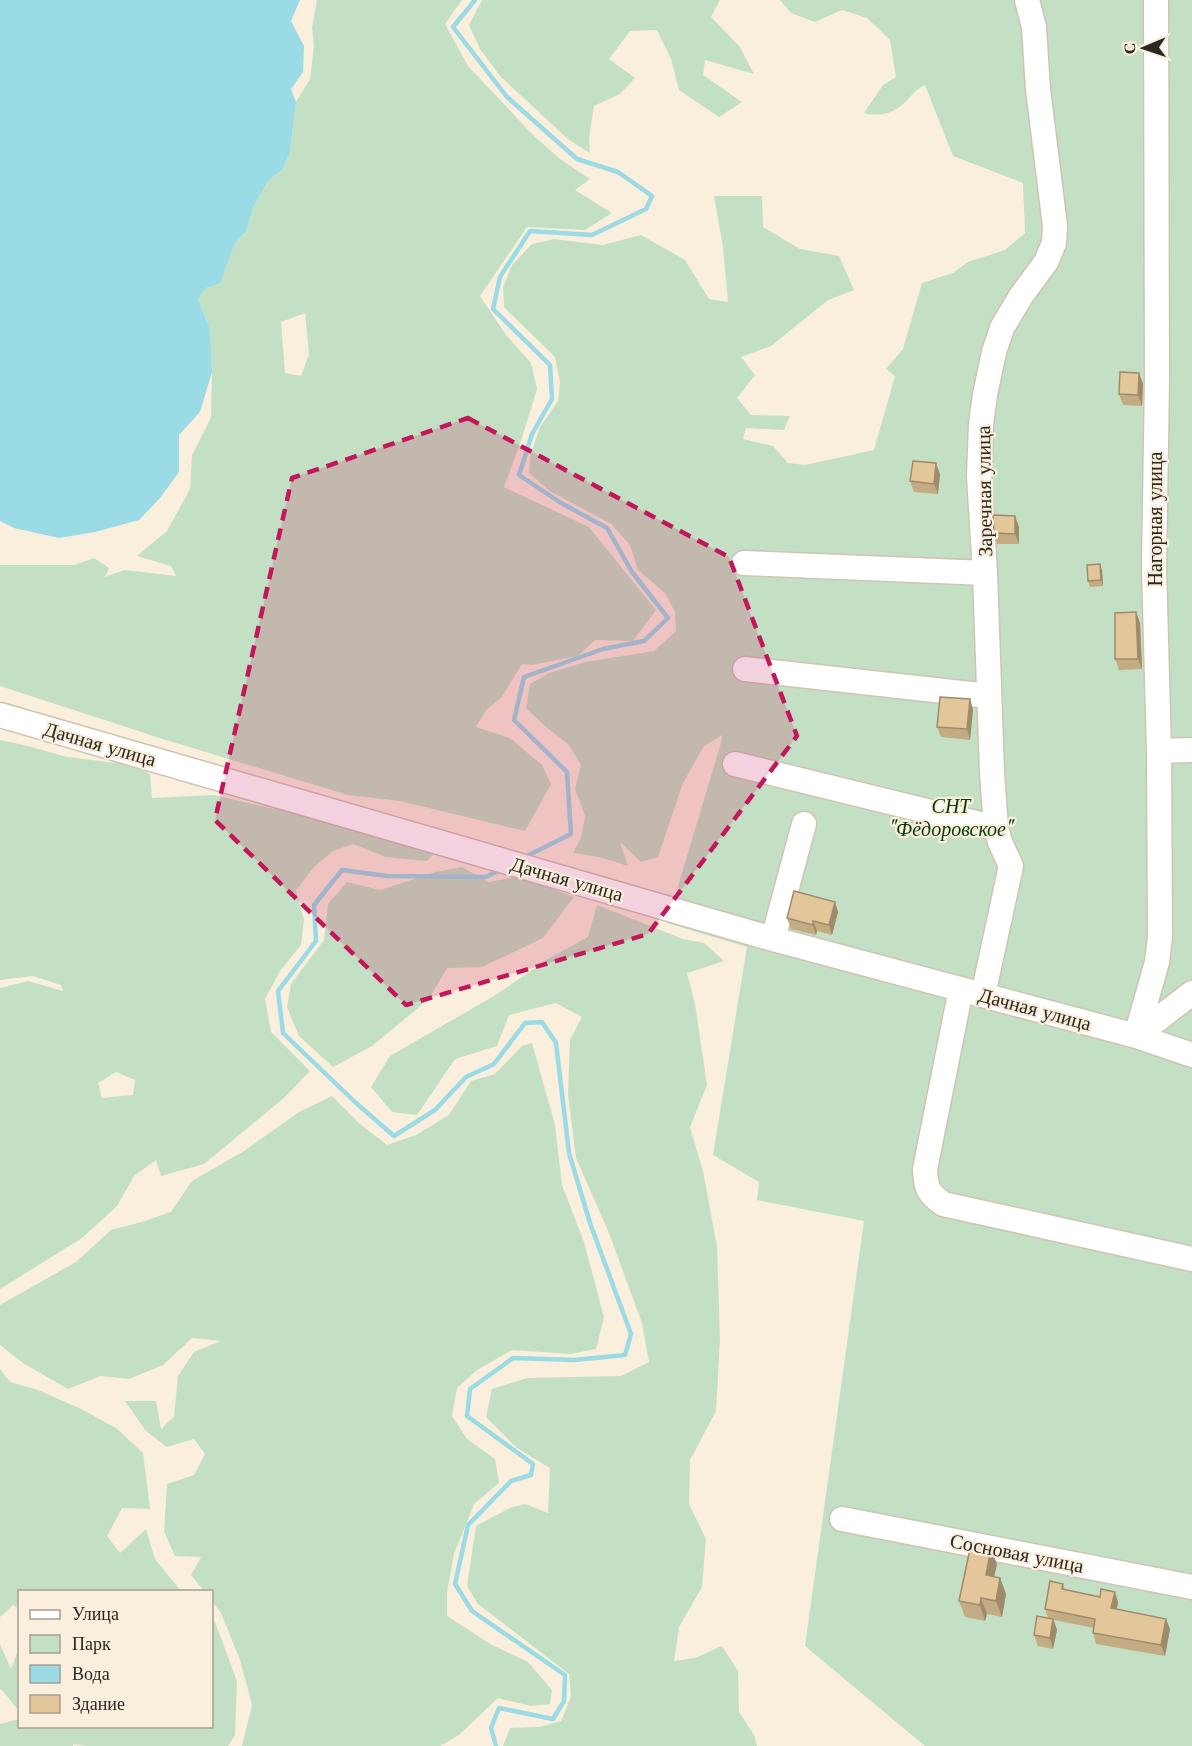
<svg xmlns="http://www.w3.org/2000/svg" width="1192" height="1746" viewBox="0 0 1192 1746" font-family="'Libre Baskerville',serif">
<rect width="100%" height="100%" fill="#faeedc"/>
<path fill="#c4e0c4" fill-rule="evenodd" d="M317 0H462L445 24 468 66 533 135 560 159 590 179 575 190 612 213 585 230 527 227 480 296 506 335 531 363 537 389 520 444 504 487 589 527 656 610 633 641 595 640 578 656 532 665 522 664 501 698 486 710 476 727 510 738 542 765 551 784 525 831 400 801 348 795 166 740 0 686V565H74L94 558 109 568 105 577 125 570 176 576 171 566 137 556 167 531 190 489 192 455 211 418 212 372 210 329 198 299 206 288 220 282 236 241 246 232 253 208 268 181 283 169 290 152 296 102 310 79 314 46 312 27ZM305 313 309 354 301 376 285 373 281 322Z
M482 0H720L711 17 739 46 754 74 705 60 703 75 742 102 719 117 679 90 671 59 657 30 630 31 609 59 635 78 620 94 594 106 589 138 590 153 569 140 501 77 480 49 469 25Z
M780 0H1192V1746H925L805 1646 864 1221 757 1200 759 1182 713 1155 747 947 667 923 721 743 722 735 704 746 683 783 658 857 641 862 620 842 628 866 599 857 573 853 581 838 585 816 575 789 581 765 568 744 546 727 526 708 530 684 549 673 585 662 654 651 676 631 675 612 665 593 638 570 630 545 611 524 550 491 529 473 530 457 540 427 558 401 560 382 555 357 504 307 503 287 512 265 532 244 554 239 603 245 641 235 685 260 709 299 728 302 723 247 714 196H762L763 227 800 249 839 256 854 290 828 300 771 346 741 357 755 375 737 398 751 415 790 416 784 430 746 428 743 439 773 446 788 463 805 465 874 450 895 376 886 369 903 349 922 283 953 273 968 262 1005 250 1025 233 1023 183 953 156 925 85C913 90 909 101 898 108 888 115 876 116 864 113L883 85 896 77 890 40 867 18 842 10 815 22 791 13Z
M0 740 28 746 67 757 133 765 150 774 152 798 214 795 339 824 436 852 427 861 386 857 353 844 333 851 316 865 296 890 304 920 301 945 280 971 265 999 271 1032 310 1071 285 1097 204 1164 161 1176 156 1160 134 1176 117 1206 82 1238 0 1289V988L28 981 63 991 61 985 33 976 0 980ZM116 1072 135 1080 133 1095 102 1098 98 1083Z
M462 867 489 882 518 876 574 897 543 938 482 967 447 968 429 999 372 1046 333 1067 299 1036 287 1007 291 984 324 940 328 904 347 882 380 890 436 872Z
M597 905 683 939 704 943 724 961 687 973 695 1004 707 1085 690 1127 703 1171 717 1247 720 1340 716 1411 690 1460 689 1504 706 1539 702 1587 679 1627 674 1661 695 1658 722 1646 738 1671 739 1712 754 1735 757 1746H503L510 1728 539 1727 561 1721 571 1697 569 1674 478 1604 467 1586 476 1526 510 1508 525 1504 548 1513 550 1468 517 1448 486 1417 492 1389 527 1378 621 1376 649 1362 642 1323 609 1233 576 1158 568 1094 570 1040 582 1017 556 1003 509 1015 497 1046 455 1059 417 1115 392 1112 371 1087 390 1056 494 996 548 959 588 937Z
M532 1043 555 1125 562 1185 584 1242 604 1317 596 1349 571 1354 512 1350 477 1370 457 1388 452 1416 467 1439 495 1459 499 1483 474 1504 454 1554 447 1592V1616L492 1645 528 1662 552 1690 550 1704 531 1706 498 1698 459 1735 440 1746H242L252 1705 240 1660 221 1613 212 1601V1592L204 1591 191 1575 201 1557 175 1556 164 1531 167 1484 194 1475 205 1454 194 1439 167 1447 146 1431 125 1401H156L161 1429 174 1417 178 1376 194 1352 221 1341 192 1338 163 1365 129 1379 101 1376 68 1389 23 1363 0 1345V1305L76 1262 111 1230 142 1222 171 1212 192 1181 244 1151 299 1112 332 1096 360 1124 387 1145 416 1135 449 1115 471 1081 495 1074 522 1046Z
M0 1369 10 1382 38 1390 79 1408 116 1428 143 1453 150 1509 122 1508 107 1536 120 1553 146 1529 155 1559 181 1591 20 1592 19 1609 13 1605 0 1617Z
M212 1619 215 1622 237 1681 235 1735 228 1746H87L73 1744V1746H0V1724L19 1719 20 1726H101L102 1728 105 1726H212Z
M0 1644 11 1669 19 1648V1711L2 1690 0 1689Z"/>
<path fill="#9adbe6" d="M0 0H300L291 21 304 46 303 72 291 89 296 102 290 152 283 169 268 181 253 208 246 232 236 241 220 283 206 288 198 299 210 329 212 372 200 412 179 435V472L160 498 139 520 95 532 59 538 14 528 0 521Z"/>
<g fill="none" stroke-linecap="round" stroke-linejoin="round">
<path stroke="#9adbe6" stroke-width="4.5" d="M475 0 453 27 507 97 577 159 618 172 652 196 646 209 592 235 530 231 500 277 493 309 550 365 552 399 532 434 519 475 561 503 607 528 632 572 668 618 644 641 603 649 524 677 514 720 567 772 571 834 525 857
M496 1746 491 1728 499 1708 553 1719 564 1701 565 1675 472 1611 455 1584 468 1525 511 1481 531 1475 533 1464 467 1416 470 1389 513 1358 574 1360 625 1355 631 1334 590 1223 569 1153 556 1043 542 1022 525 1023 494 1064 466 1077 435 1110 394 1136 355 1102 283 1033 278 991 316 941 314 905 342 870 387 876 486 877 502 869"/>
<defs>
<path id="minor" d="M744 563 985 573
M745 669 989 696
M0 715 773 939 1136 1036 1192 1055
M1159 751 1192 750
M735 764 996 828
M773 939 804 824
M961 989 925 1169C926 1188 927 1192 943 1204L1192 1259
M983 995 1011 866 1000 842 996 828 992 772 985 573 979 476 981 424 985 395 994 352 1002 328 1021 296 1046 262 1054 243 1055 226 1038 89 1034 27 1027 0
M1136 1036 1157 962 1160 937 1159 751 1154 566 1157 380 1156 0
M1136 1036 1192 993
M842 1519 1192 1587"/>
</defs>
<use href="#minor" stroke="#cfc4b3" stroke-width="27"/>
<use href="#minor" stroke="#fff" stroke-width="24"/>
</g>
<path fill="#c3ab84" d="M1139 373 1143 384 1142 406 1123 405 1119 394Z
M940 474 938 494 914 492 910 481Z
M1019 527V544H997L994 533Z
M1102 570 1103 586 1090 587 1088 581Z
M1136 612 1140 623 1142 669 1119 670 1115 659Z
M970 699 973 710 970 740 941 737 937 727Z
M835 902 838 912 832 935 817 931 816 935 791 929 787 918Z
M997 1564 994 1577 1000 1578 1006 1594 1002 1617 987 1614 985 1621 965 1617 959 1601Z
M1063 1584 1065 1590 1118 1602 1117 1609 1170 1629 1165 1656 1096 1644 1093 1633 1094 1628 1054 1620 1057 1630 1053 1649 1038 1646 1034 1635 1048 1618 1045 1609Z"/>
<path fill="#9f8b6c" d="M1139 373 1143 384 1142 406 1138 395Z
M936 463 940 474 938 494 934 484Z
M1015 516 1019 527V544L1015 534Z
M1100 564 1102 570 1103 586 1101 580Z
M1136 612 1140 623 1142 669 1138 659Z
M970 699 973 710 970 740 967 729Z
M835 902 838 912 832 935 829 925Z
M813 921 817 931 816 935 813 925Z
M991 1548 997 1564 991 1591 986 1575Z
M1000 1578 1006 1594 1002 1617 996 1601Z
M1115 1592 1118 1602 1115 1619 1111 1608Z
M981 1598 987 1614 985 1621 980 1605Z
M1053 1619 1057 1630 1053 1649 1050 1638Z
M1166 1619 1170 1629 1165 1656 1161 1645Z"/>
<path fill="#e3c79a" stroke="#9f8b6c" stroke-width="1.5" d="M1120 372 1139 373 1138 395 1119 394Z
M913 461 936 463 934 484 910 481Z
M993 515 1015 516V534L994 533Z
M1100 564 1101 580 1088 581 1087 565Z
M1136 612 1138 659H1115V613Z
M940 697 970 699 967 729 937 727Z
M794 891 835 902 829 925 813 921V925L787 918Z
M971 1544 991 1548 986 1575 1000 1578 996 1601 981 1598 980 1605 959 1601Z
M1050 1581 1063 1584 1062 1589 1100 1597 1101 1589 1115 1592 1111 1608 1166 1619 1161 1645 1093 1633 1095 1619 1045 1609Z
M1037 1616 1053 1619 1050 1638 1034 1635Z"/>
<path fill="#c2185b" fill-opacity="0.2" stroke="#c2185b" stroke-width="4.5" stroke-dasharray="12 8" stroke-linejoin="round" d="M468 418 729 557 797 736 648 934 406 1005 215 820 292 478Z"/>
<g text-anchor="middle" stroke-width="4.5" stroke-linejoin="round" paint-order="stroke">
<g font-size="20" fill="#2b2721" stroke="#faeedc">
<text transform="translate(984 491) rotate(-91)" y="7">Заречная улица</text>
<text transform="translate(1155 519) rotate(-90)" y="7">Нагорная улица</text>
<text transform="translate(100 744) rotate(16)" y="7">Дачная улица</text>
<text transform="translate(567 879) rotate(16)" y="7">Дачная улица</text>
<text transform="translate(1035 1009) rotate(15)" y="7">Дачная улица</text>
<text transform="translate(1017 1553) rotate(11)" y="7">Сосновая улица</text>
</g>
<g font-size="20" font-style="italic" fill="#013c0a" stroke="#faeedc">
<text x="951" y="813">СНТ<tspan x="951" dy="23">"Фёдоровское"</tspan></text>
</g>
</g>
<rect x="18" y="1590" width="195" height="138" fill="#faeedc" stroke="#a79e91" stroke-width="1.5"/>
<rect x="30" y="1610" width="30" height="9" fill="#ffffff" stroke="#a79e91" stroke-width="1.5"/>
<text x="72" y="1620" font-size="18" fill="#2b2721">Улица</text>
<rect x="30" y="1635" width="30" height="18" fill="#c4e0c4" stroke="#a79e91" stroke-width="1.5"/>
<text x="72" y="1650" font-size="18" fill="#2b2721">Парк</text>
<rect x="30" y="1665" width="30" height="18" fill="#9adbe6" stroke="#a79e91" stroke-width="1.5"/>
<text x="72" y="1680" font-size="18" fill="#2b2721">Вода</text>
<rect x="30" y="1695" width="30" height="18" fill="#e3c79a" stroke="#a79e91" stroke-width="1.5"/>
<text x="72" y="1710" font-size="18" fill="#2b2721">Здание</text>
<g transform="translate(1144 48) rotate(268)" stroke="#faeedc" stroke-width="4.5" paint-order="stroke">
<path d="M0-4.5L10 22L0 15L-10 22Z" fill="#2b2721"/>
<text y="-9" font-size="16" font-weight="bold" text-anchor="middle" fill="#2b2721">С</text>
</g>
</svg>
